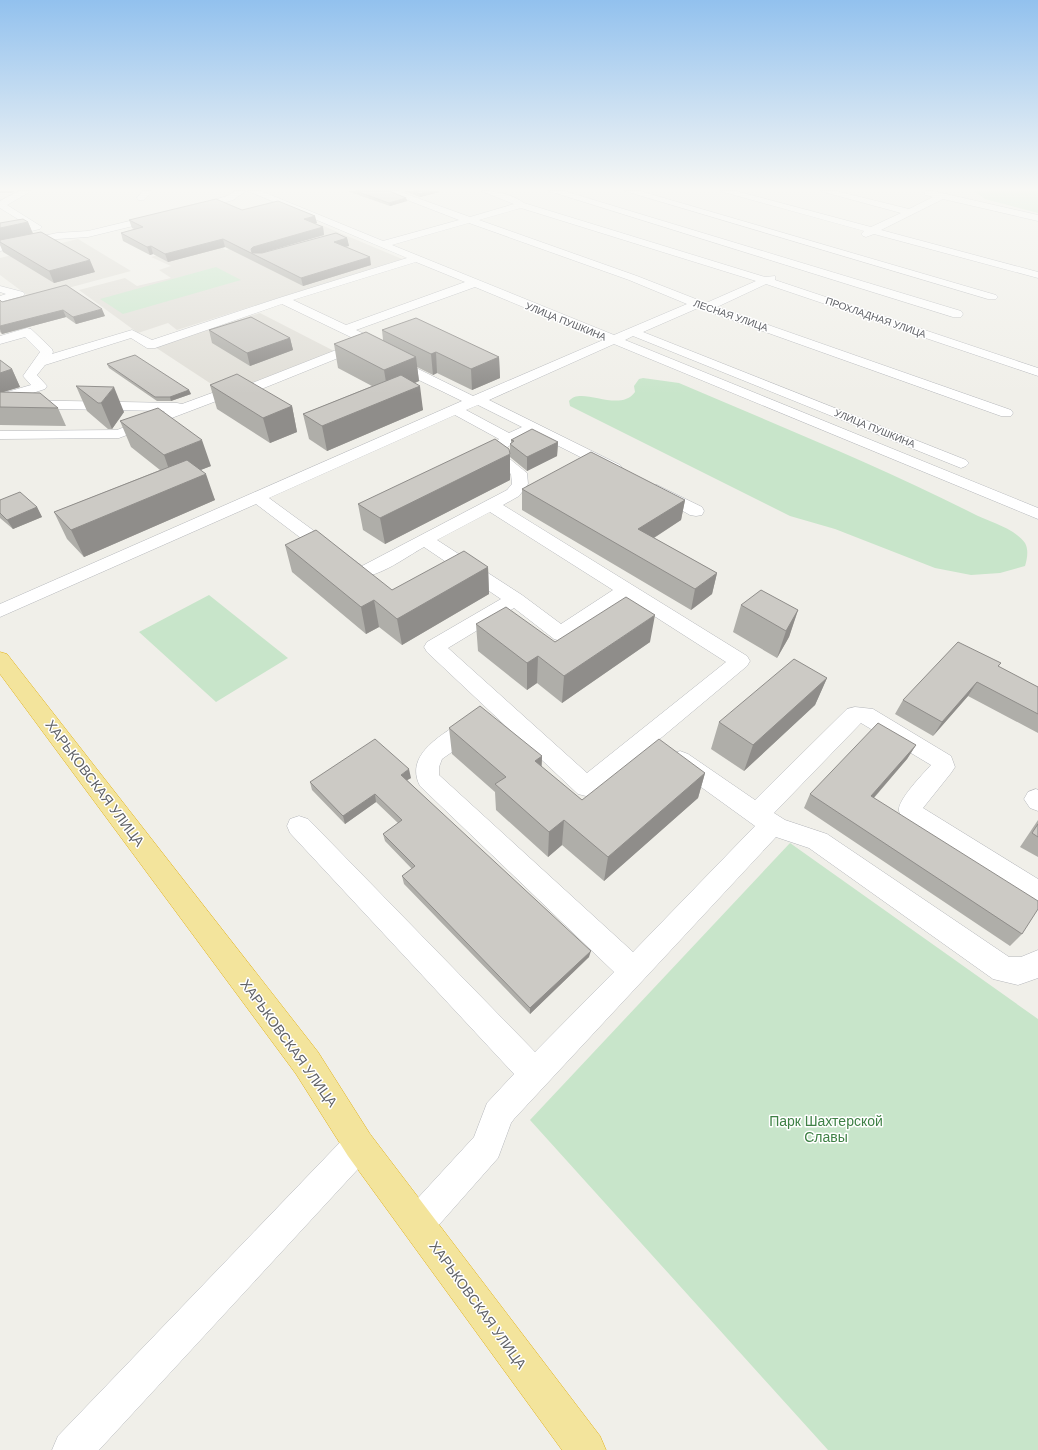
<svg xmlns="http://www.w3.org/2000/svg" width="1038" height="1450" viewBox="0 0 1038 1450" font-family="'DM Sans',sans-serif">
<rect width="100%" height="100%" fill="#f0efe9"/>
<path fill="#e0ded7" d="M321 225 402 259 177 330 168 323 138 333 79 290 125 278 137 286 171 278 159 270 171 266 151 257 210 241 226 250Z
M78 239 131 271 31 298 0 275V258Z
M260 313 336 352 225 393 155 347Z"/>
<path fill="#c8e5ca" d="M974 191H1038V213L985 199Z
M216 267 241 280 123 314 100 299Z
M643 378 679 383C777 425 877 465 972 513 989 522 1013 527 1025 543 1029 550 1027 559 1025 566L1000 573 971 575 935 568 835 529 790 516 570 406 569 401C581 385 619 414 635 392L634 386 639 379Z
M209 595 288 658 216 702 139 632Z
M790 843 1038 1019V1450H828L530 1120Z"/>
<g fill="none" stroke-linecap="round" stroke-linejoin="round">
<defs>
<path id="minor" d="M19 191H31L7 205 42 227 40 229 10 236 7 235 5 233 7 231 29 226 0 208V201Z
M143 191H152L144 200H138L137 198Z
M235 191H246L233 200 193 212 188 209 190 207 227 196Z
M248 191H261L383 241 459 220 384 191H398L470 217 514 204 481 191C496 191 512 194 524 203L765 277 775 276V280L1038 368V376L766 284 717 307 1011 410 1013 413 1011 416H1001L698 308 643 332 966 460 969 463 966 466 961 468 633 336 625 340 1038 508V519L614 344 489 400 620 465 622 468 620 471H608L533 433 513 443 505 449 506 456 527 473 528 484 519 496 503 505 747 656 750 661 747 666 594 794 586 796 578 794 427 652 424 647 427 642 501 599 424 547C404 558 374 582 351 576L256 504 0 617V604L462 401 386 364 384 361 386 358H396L473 396 603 340 475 287 356 330 373 338 375 341 373 344 239 398 219 400 119 438 0 439V431L117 430 165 411 0 408V394L31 385 23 376 40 352 25 337 0 344V336L27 328 31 329 52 349 53 352 52 354 132 330 152 340 279 298 407 258ZM521 208 756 281 706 303 637 276 479 220ZM469 223 629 280 687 304 614 335 392 245ZM416 262 465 282 346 325 293 300ZM282 304 359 341 232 391 212 393 182 404 177 403 11 400 45 389 47 386 37 375 45 365 131 338 147 348H155ZM478 405 522 427 509 433 466 410ZM455 415 499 439 493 445 489 453 494 461 511 474 512 484 507 490 362 566 269 498ZM490 512 613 590 561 624 522 595 437 540ZM626 598 726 662 587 773 448 648 514 608 554 639 561 641 568 639Z
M549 191H564L961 311 963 314 961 317H953Z
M625 191H640L996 295 998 297 996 299H988Z
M720 191H736L871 227 901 213 820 191H836L909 209 933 197 925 195V191H933L1038 215V221L943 199 881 230 1038 272V278L874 234 866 237 863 236 861 234 864 231Z
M159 214 164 217 162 219 88 237 57 239 0 251V245L57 233 88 231Z
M0 286 23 292 25 294 23 296 0 302V296L6 294 0 292Z
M657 485 702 507 704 511 702 515 696 516 690 515 651 493 649 490 651 487Z
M855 707 873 709 951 756 955 767 951 773 923 808 1038 879V905L1029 901 907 824C904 820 900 816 899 811 897 800 924 773 931 765L861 723 774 813 785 820 827 834 1009 957H1021L1038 950V978L1018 985 993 979 809 848 776 837 514 1119 511 1123 498 1158 430 1235 418 1240 406 1235 401 1223 406 1211 474 1137 487 1103 514 1074 290 833 287 826 290 819 299 816 308 819 535 1052 614 972 420 786C403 753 446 733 467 718L475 716 483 718 486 724 483 730 442 759 439 767V775L633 952 755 826 672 766 669 760 672 754 680 751 688 754 755 800 847 709Z
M1036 789 1038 790V811L1030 808 1024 799 1028 792Z
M359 1129 370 1134 375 1145 370 1156 99 1450H52L58 1436 348 1134Z"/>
<path id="highway" d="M0 652 7 654 318 1052 370 1134 600 1436 606 1450H562L348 1156 296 1074 0 674Z"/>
</defs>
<use href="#minor" stroke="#b5b7bb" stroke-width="1"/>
<use href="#highway" stroke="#e2b117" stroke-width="1"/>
<use href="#minor" fill="#fff" fill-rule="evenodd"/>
<use href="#highway" fill="#f3e49c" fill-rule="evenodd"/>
</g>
<path fill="#afaea9" d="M0 191H15L12 193H0Z
M347 191H389L406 198 407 201 390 206Z
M404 191H439V192L420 197Z
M242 210 317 223 315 224 323 227 324 235 259 253H262L347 238 349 246 345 247 371 265 303 286 225 247 168 262 153 254 150 255 123 241 121 233 134 229 132 228 129 220Z
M28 222 33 234 95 272 54 283 3 252 0 245V223Z
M66 285 105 316 76 324 66 317 2 334 0 332V300L2 302Z
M209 330 290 338 293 350 250 366 212 343Z
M382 330 499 357 500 378 472 390 437 373 433 375 417 367 419 381 415 383 423 410 327 451 309 439 303 414 372 386 338 368 334 344 383 340Z
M0 360 12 369 20 387 3 392 58 408 66 426 0 425Z
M107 364 189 390 191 394 171 401H157L109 368Z
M210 385 292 406 297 432 270 443 217 409Z
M76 386 124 412 112 429H108L87 411Z
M120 421 211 466 200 470 215 500 84 557 67 539 54 512 160 470 131 447Z
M511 440 558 442 557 456 527 471 510 457V444L511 443Z
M510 454V480L385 544 363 530 358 504Z
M522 489 685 500 681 520 654 538 717 573 712 594 691 610 522 510Z
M0 500 37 507 42 517 13 529 0 518Z
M285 545 392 590 488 567 489 594 402 645 379 627 366 634 292 572Z
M741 605 798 610 789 637 777 658 733 632Z
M476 624 555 642H650L562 703 537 683 527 690 478 651Z
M1001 663 998 667 1038 687V733L968 696 933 736 895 714 903 700Z
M827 678 815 705 744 771 711 749 719 722Z
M449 728 542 756 541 767 582 800 705 773 698 798 604 881 562 845 548 857 496 810 495 792 452 754Z
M916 745 907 759 874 798 1022 934 1010 946 804 808 810 794Z
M411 778 407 780 589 957 530 1014 404 884 402 876 412 869 385 841 383 834 398 823 376 802 345 824 312 790 310 782Z
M1038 820V857L1020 847Z"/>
<path fill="#8f8d8a" d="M429 191 439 192 420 197V194Z
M406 198 407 201 390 206 389 203Z
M315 216 317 223 305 226 304 219Z
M28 222 34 236 0 242V228Z
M323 227 324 235 255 255 252 253 251 249 253 247Z
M347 238 349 246 335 249 334 242Z
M223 239 225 247 168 262 165 254Z
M151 246 153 254 150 255 147 247Z
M370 257 371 265 303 286 301 278Z
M90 260 95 272 54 283 49 271Z
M102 309 105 316 76 324 73 317Z
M63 310 66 317 2 334 0 329V326Z
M290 338 293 350 250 366 247 353Z
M436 352 437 373 433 375 431 354Z
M416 357 419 381 388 394 384 370Z
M499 357 500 378 472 390 471 369Z
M12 369 20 387 0 393V373Z
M420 386 423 410 327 451 322 426Z
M114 387 124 412 112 429 101 403Z
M189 390 191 394 171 401 170 397Z
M292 406 297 432 270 443 263 418Z
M202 440 211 466 173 481 164 455Z
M558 442 557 456 527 471V457Z
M510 454V480L385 544 380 518Z
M206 474 215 500 84 557 71 530Z
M685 500 681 520 635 550 638 529Z
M37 507 42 517 13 529 7 520Z
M488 567 489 594 402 645 397 619Z
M717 573 712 594 691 610 695 589Z
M374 600 379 627 366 634 361 607Z
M798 610 789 637 777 658 786 631Z
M655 615 650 642 562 703 564 676Z
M538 656 537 683 527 690V663Z
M827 678 815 705 744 771 753 745Z
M977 682 968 696 933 736 942 722Z
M916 745 907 759 863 810 871 796Z
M542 756 541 782 535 761Z
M409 769 411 778 402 783 401 775Z
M705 773 698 798 604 881 608 857Z
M375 794 376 802 345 824 343 816Z
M564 820 562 845 548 857 549 832Z
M591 951 589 957 530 1014V1008Z"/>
<path fill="#cccac5" stroke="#8f8d8a" d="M356 191H389L406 198 389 203Z
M413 191H429L420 194Z
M216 199 242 210 278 201 315 216 304 219 323 227 253 247 251 249 252 253H262L336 233 347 238 334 242 370 257 301 278 223 239 165 254 151 246 147 247 121 233 143 227 129 220Z
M23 219 28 222 0 228V223Z
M41 232 90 260 49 271 0 242V240Z
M66 285 102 309 73 317 63 310 0 326V300L2 302Z
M251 317 290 338 247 353 209 330Z
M416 318 499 357 471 369 436 352 431 354 382 330Z
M366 332 416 357 384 370 334 344Z
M135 355 189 390 170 397H155L107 364Z
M0 360 12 369 0 373Z
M237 374 292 406 263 418 210 385Z
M401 375 420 386 322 426 303 414Z
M76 386 114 387 101 403H98Z
M0 392 40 393 58 408 0 407Z
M158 408 202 440 164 455 120 421Z
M532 429 558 442 527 457 510 444 514 441 511 440Z
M495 439 509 449 510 454 380 518 358 504Z
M591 452 685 500 638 529 717 573 695 589 522 489Z
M187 460 206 474 71 530 54 512Z
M20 492 37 507 7 520 0 513V500Z
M316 530 392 590 464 551 488 567 397 619 374 600 361 607 285 545Z
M761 590 798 610 786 631 741 605Z
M626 597 655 615 564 676 538 656 527 663 476 624 506 607 555 642Z
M958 642 1001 663 998 666 1038 687V714L977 682 942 722 903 700Z
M794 659 827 678 753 745 719 722Z
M480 706 542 756 535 761 582 800 659 739 705 773 608 857 564 820 549 832 495 784 506 777 449 728Z
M878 723 916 745 871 796 1038 901V909L1022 934 810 794Z
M375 739 409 769 401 775 591 951 530 1008 402 876 415 866 383 834 402 820 375 794 343 816 310 782Z
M1038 824V837L1032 833Z"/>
<linearGradient id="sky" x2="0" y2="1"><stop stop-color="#92c1ee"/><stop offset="0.48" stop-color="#f8f8f5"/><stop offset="1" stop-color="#f8f8f5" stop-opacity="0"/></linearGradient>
<rect width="1038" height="394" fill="url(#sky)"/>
<g text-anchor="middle" stroke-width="3" stroke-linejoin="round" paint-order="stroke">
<g font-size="10" fill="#606267" stroke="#fff">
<text transform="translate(731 315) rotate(19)" y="4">ЛЕСНАЯ УЛИЦА</text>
<text transform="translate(876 317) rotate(19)" y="4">ПРОХЛАДНАЯ УЛИЦА</text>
<text transform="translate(566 321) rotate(22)" y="4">УЛИЦА ПУШКИНА</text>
<text transform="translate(875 428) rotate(22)" y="4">УЛИЦА ПУШКИНА</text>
</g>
<g font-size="14" fill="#606267" stroke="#fff">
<text transform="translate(95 783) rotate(53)" y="5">ХАРЬКОВСКАЯ УЛИЦА</text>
<text transform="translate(289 1043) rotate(54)" y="5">ХАРЬКОВСКАЯ УЛИЦА</text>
<text transform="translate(478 1305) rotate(54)" y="5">ХАРЬКОВСКАЯ УЛИЦА</text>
</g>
<g font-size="14" fill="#3e8045" stroke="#fff">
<text x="826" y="1126">Парк Шахтерской<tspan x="826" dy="16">Славы</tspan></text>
</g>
</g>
</svg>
